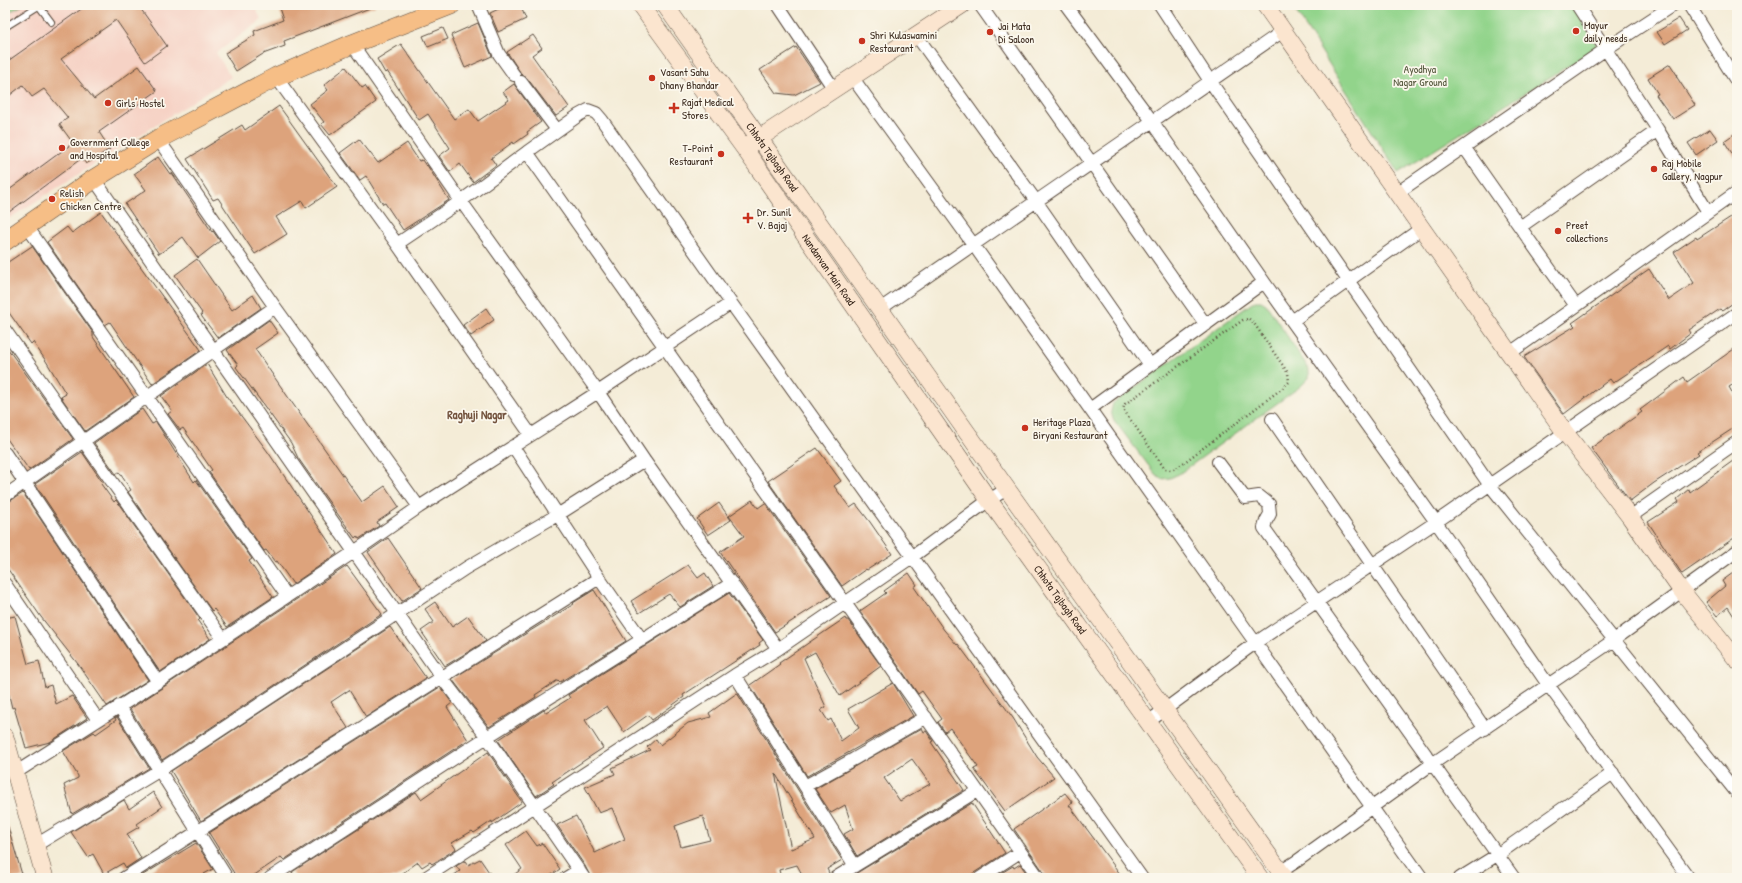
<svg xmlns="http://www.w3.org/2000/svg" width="1742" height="883" viewBox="0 0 1742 883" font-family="'Patrick Hand',sans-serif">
<rect width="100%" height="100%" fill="#fbf7ec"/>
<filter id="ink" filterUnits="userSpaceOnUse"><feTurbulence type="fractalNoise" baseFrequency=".025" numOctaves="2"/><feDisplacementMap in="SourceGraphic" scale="8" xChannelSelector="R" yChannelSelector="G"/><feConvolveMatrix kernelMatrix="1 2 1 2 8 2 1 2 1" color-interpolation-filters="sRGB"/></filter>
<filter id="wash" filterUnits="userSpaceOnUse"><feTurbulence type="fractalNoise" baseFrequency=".012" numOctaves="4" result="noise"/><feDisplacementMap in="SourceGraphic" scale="16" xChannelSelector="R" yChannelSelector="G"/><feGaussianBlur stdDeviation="0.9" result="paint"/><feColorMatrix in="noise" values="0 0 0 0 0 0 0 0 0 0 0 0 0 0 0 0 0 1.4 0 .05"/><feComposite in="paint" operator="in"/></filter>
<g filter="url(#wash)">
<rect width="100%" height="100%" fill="#f4ecd7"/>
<path fill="#f6d2c5" d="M5 5H253L262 20 216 53 231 77 5 221Z"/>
<path fill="#92d48b" stroke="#667f54" d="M5 5H23L5 14Z
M1292 5H1572L1598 47 1398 173Z
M1255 301H1261L1266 304 1309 369V378L1301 386 1179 474 1170 478 1162 479 1155 474 1113 419 1111 411 1113 403Z"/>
<g id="blocks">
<path fill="#dda37c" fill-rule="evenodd" d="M87 5H138L167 46 145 62 116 20 61 59 94 99 139 66 157 91 99 132 110 149 86 164 82 158 5 215V193L73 143 59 124 68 118 44 89 32 97 23 85 5 99V63Z
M278 5H375V6L284 41 285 46 263 54 236 71 225 53 255 35 254 31 283 20Z
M507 5H520L526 19 498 32 490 13Z
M1679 18 1687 30 1665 44 1657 32Z
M478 23 492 56 465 68 451 35Z
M443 28 448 39 428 47 423 36Z
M533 35 542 48 532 55 569 107 556 116 527 78 522 75 507 52Z
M401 44 454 119 469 109 478 121 509 100 503 92 514 84 541 122 527 132 528 134 514 144 513 142 491 158 496 165 473 182 460 164 450 172 439 156 450 148 428 114 419 120 387 71 385 73 377 59Z
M796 47 820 82 794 95 776 93 760 70Z
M1670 64 1677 75 1676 76 1695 105 1673 119 1656 95 1658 94 1648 78Z
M346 67 362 88 365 86 376 102 330 135 321 124 324 122 310 104 328 90 324 85Z
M279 106 337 187 306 208 302 201 276 217 287 234 255 254 218 198 213 200 187 159 242 125 245 130Z
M1710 129 1718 140 1696 155 1688 143Z
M1737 132V161L1724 141Z
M359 139 378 163 407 143 419 161 422 160 426 166 427 165 449 200 403 230 385 203 383 204 366 176 360 180 340 153Z
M158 157 170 174 172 173 212 232 213 231 220 241 198 258 183 237 159 254 125 204 146 190 134 174Z
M101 212 201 350 152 384 110 322 105 325 47 242 67 227 72 233Z
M1737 213V300L1722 311 1720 309 1689 330 1691 333 1670 349 1668 346 1613 383 1610 379 1564 414 1524 357 1575 326 1572 323 1649 269 1669 300 1694 283 1674 252 1696 237 1697 239Z
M32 246 93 333V337L134 397 85 431 61 397 66 394 46 361 33 342 31 344 5 307V264Z
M197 259 232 310 253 295 261 308 218 338 202 317 201 314 202 313 175 275Z
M486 308 494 320 471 336 463 325Z
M269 320 278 333 255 349 288 397 362 502 385 486 399 507 377 522 379 526 359 539 357 536 355 538 329 502 298 458 291 443 236 367 238 365 227 350Z
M5 345 73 439 29 470 5 436Z
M1737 347V382L1729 387 1737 401V426L1697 452 1699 454 1654 483 1630 501 1591 448 1642 412 1640 410 1684 377 1687 382Z
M207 364 227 397 268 452 337 554 293 584 277 561 275 562 266 550 264 551 209 472 212 470 183 428 180 430 168 414 172 411 161 396Z
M142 409 152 424 156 422 194 482 196 480 252 559 249 561 273 597 227 627 214 609 212 611 128 492 131 490 119 472 116 474 94 443Z
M817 448 841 481 834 486 850 508 856 504 870 522 892 554 867 570 866 569 842 586 768 481Z
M82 452 103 483 101 484 114 502 116 500 200 619 198 621 210 639 160 672 35 484Z
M1737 458V536L1682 574 1648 522 1679 502 1677 499 1689 489 1690 492Z
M23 493 148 680 107 706 78 664 41 617 5 565V504Z
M752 500 758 508 765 503 831 596 775 632 720 552 744 536 729 516Z
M719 503 731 520 708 535 697 519Z
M388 538 422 588 402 601 368 552Z
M688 565 698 578 705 573 713 586 680 607 669 594 639 613 631 601Z
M347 566 382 614 162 760 130 709Z
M1737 570V621L1728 607 1717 616 1706 602 1725 586 1722 581Z
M909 573 917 585 914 587 944 630 957 645 958 644 1013 718 1037 757 1054 777 1005 811 974 769 978 767 950 728 945 732 938 722 942 719 922 691 918 694 860 611 886 593 884 591Z
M594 590 626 641 560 682 558 680 535 695 536 697 489 727 452 679 574 604 573 603Z
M729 593 763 640 759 643 760 645 683 695 684 697 652 720 648 715 624 732 607 706 585 720 603 748 552 782 554 784 536 796 498 740 544 710 546 713 570 698 568 695Z
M435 602 452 627 468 616 486 641 445 666 421 631 434 622 425 609Z
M15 616 28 664 39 661 45 687 51 685 56 704 72 696 87 718 50 742 26 748 14 707 12 708 5 679V618Z
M845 618 846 620H848L881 666 840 696 815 652 804 658 826 707 821 710 828 721 831 719 841 741 859 728 848 709 893 683 913 716 807 776 750 685 780 664 779 663Z
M390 627 426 678 366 717 349 690 331 702 348 728 201 821 171 771Z
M440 687 452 703 447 707 468 740 284 860 281 857 250 878H237L209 833Z
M737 693 842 860 827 869 829 873 824 878H804L797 865 779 870 781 878H591L585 866 557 825 576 816 595 853 625 839 612 808 599 813 585 787 615 774 612 768 650 750 647 747 656 739 660 745 688 723 711 717 709 713ZM775 773 815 839 791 849ZM703 816 710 840 681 847 675 826Z
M117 717 149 768 72 814 64 785 78 778V776L63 751 94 732 96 734 116 720 115 718Z
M922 728 924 732 926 731 933 741 931 742 964 790 857 856 844 834 853 829 845 805 831 813 815 789ZM912 759 930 784 900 801 884 778Z
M488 752 522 802 492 823V821L474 833 472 831 452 843 456 849 432 864 430 862 422 867 418 862 396 878H296L292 872 416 792 421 799Z
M153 792 162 807 137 824 139 827 127 834 141 858 126 868 123 863 104 874 93 854 88 857 71 832 124 800 129 809Z
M1065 793 1073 803 1069 805 1123 878H1046L1045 874 1014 829Z
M972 803 1005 853 966 878H858L855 874Z
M8 827 23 878H5V828Z
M526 831 537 846 542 843 560 869 547 878H509L522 869 506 845Z
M196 843 213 869 204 874 207 878H138Z
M480 859 493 878H450L460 871 456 866 465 861 468 865Z
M1020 864 1030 878H999L998 875 1013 866 1014 868Z"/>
</g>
</g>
<g filter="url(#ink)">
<use href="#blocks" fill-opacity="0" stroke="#57473a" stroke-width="1"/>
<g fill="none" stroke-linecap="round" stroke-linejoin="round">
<defs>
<path id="lane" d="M39 6 51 22
M5 27 40 5"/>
<path id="street" d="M478 5 499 54 514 75
M778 5 834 89
M980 5 1206 325
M1066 5 1152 121 1264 282 1090 409
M1160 5 1210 81 1489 484 1737 793
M1577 5 1658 130 1708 212
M1689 5 1737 82
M916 35 1036 201 1150 365
M352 44 461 201 527 152 1039 878
M276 77 397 244 531 435
M852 77 973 244 1422 878
M521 82 557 130
M158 139 275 307 419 507
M1464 147 1520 227 1658 130
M527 152 579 115 588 110 596 113 602 120 731 303 1142 878
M94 179 442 678 487 737 584 878
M1397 193 1606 49 1673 5
M26 225 287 596
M1520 227 1576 306
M397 244 461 201 598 392 644 460 778 649
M1264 282 1436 522 1549 686 1689 878
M880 309 1283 31
M1292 321 1422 228
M5 330 223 639
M1510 353 1737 192
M1272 419 1485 729
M5 453 158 682
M1218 462 1245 498 1259 496 1269 504 1270 514 1266 521 1264 528 1514 878
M5 496 275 307
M1630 517 1737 442
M599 578 642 640
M5 584 98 720
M735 675 855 866
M119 706 227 878
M1148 722 1255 643 1436 522 1737 313
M15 773 158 682 354 552 419 507 598 392 731 303
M805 786 854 759 926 717
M36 845 160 770 466 568 559 514 644 460
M1280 872 1297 861 1432 764 1614 640 1737 551
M124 878 599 578 513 446
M270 878 487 737 732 583
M425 878 735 675 778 649 912 557 989 500 1007 489
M566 878 579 870
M835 878 977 791
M980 878 1020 852
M1460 878 1497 855 1613 773"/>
<g id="secondary">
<path id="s1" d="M640 5 744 148 989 500 1260 878"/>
<path id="s2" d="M665 5 1007 489 1285 878"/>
<path d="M1265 5 1564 431 1630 517 1681 590 1737 660"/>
<path d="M749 145 962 5"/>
<path d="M5 737 45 878"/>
</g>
<path id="primary" d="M5 241 94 179 158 139 276 77 352 44 451 5"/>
</defs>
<use href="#lane" stroke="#57473a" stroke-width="8"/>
<use href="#street" stroke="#57473a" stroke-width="14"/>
<use href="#secondary" stroke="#57473a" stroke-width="18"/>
<use href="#primary" stroke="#57473a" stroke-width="20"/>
<path stroke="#57473a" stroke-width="2.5" stroke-dasharray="1 3" stroke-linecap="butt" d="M1249 319 1253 322 1288 373 1289 382 1284 387 1178 467 1171 470 1165 469 1123 409 1125 404 1243 320Z"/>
<use href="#lane" stroke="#fff" stroke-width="6"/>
<use href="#street" stroke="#fff" stroke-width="12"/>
<use href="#secondary" stroke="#fbe5cf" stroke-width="17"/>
<use href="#primary" stroke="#f6be86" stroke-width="19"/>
</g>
</g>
<g fill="#c8321e" stroke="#fbf7ec" stroke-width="1.5">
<circle cx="1576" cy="31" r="4"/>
<circle cx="990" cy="32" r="4"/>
<circle cx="862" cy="41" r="4"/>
<circle cx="652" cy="78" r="4"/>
<circle cx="108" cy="103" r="4"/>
<path d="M672 102h4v4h4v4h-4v4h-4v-4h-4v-4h4z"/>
<circle cx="62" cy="148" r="4"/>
<circle cx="721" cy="154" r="4"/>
<circle cx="1654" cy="169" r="4"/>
<circle cx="52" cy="199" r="4"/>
<path d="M746 212h4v4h4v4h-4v4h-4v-4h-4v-4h4z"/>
<circle cx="1558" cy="231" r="4"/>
<circle cx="1025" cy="428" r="4"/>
</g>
<g text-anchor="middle" stroke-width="3.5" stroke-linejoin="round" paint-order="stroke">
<g font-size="11" fill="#3b2a1e" stroke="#fbf7ec" text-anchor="start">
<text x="1584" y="29">Mayur<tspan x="1584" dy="13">daily needs</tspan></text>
<text x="998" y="30">Jai Mata<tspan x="998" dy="13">Di Saloon</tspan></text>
<text x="870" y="39">Shri Kulaswamini<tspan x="870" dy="13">Restaurant</tspan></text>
<text x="660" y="76">Vasant Sahu<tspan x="660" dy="13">Dhany Bhandar</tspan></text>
<text x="682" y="106">Rajat Medical<tspan x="682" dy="13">Stores</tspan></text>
<text x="116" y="107">Girls' Hostel</text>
<text x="70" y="146">Government College<tspan x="70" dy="13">and Hospital</tspan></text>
<text x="713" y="152" text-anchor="end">T-Point<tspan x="713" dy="13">Restaurant</tspan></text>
<text x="1662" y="167">Raj Mobile<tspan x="1662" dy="13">Gallery, Nagpur</tspan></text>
<text x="60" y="197">Relish<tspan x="60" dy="13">Chicken Centre</tspan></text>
<text x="757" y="216">Dr. Sunil<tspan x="757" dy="13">V. Bajaj</tspan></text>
<text x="1566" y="229">Preet<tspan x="1566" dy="13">collections</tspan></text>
<text x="1033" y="426">Heritage Plaza<tspan x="1033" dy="13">Biryani Restaurant</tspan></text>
</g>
<g font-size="11" fill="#515439" stroke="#fbf7ec">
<text x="1420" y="73">Ayodhya<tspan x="1420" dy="13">Nagar Ground</tspan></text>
</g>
<g font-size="11" fill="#3b2a1e" stroke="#fbf7ec">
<text dy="4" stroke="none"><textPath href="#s2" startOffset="186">Chhota Tajbagh Road</textPath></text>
<text dy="4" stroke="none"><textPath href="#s1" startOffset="325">Nandanvan Main Road</textPath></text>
<text dy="4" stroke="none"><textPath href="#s1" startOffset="728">Chhota Tajbagh Road</textPath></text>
</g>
<g font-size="12" font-weight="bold" fill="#74543f" stroke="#fbf7ec">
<text x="477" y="419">Raghuji Nagar</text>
</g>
</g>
<rect width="1742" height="883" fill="none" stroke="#fbf7ec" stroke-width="20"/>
</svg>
